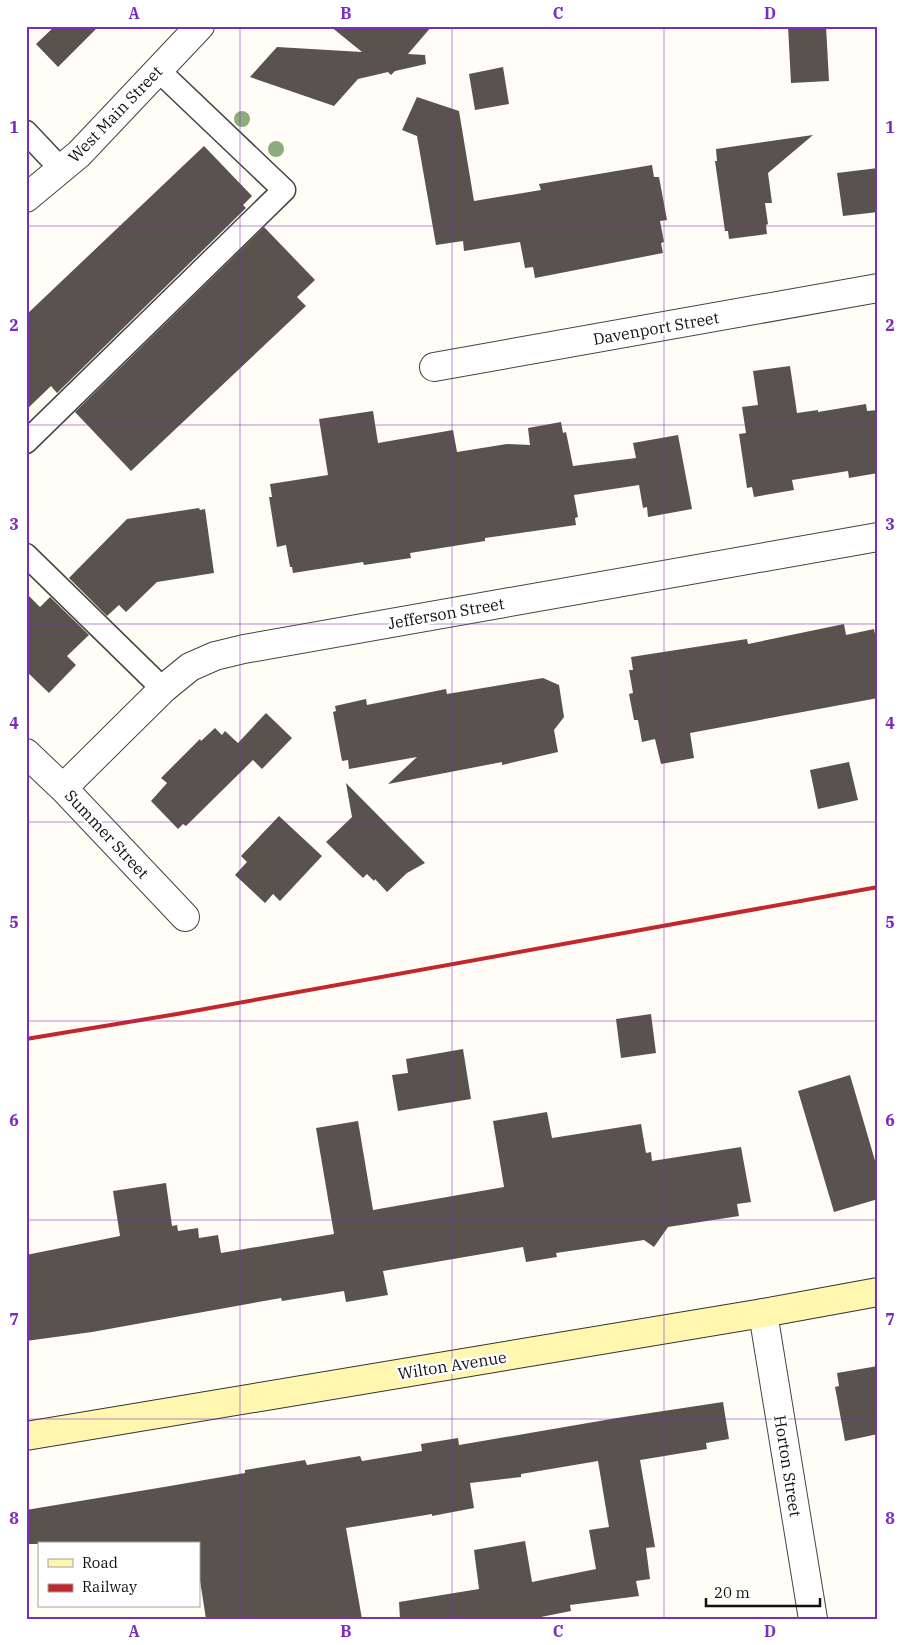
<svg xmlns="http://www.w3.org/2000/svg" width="904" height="1645" viewBox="0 0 904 1645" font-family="'IBM Plex Serif',serif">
<rect width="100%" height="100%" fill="#fffdf5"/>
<path fill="#5a524d" d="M55 26H99L58 67 36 44Z
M330 26H432L408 54 425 55 426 64 395 71 391 75 388 72 358 79 334 106 250 77 277 47 362 52Z
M788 26H826L829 81 791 83Z
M503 67 509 104 475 110 469 74Z
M417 97 459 111 474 201 541 190 539 184 652 165 654 177H659L667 220 660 221 664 242 661 243 663 253 535 278 533 267 525 268 520 242 464 251 463 241 436 245 417 136 402 130Z
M813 135 768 173 772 203H765L768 224 766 225 767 234 729 239 728 231H725L715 161H717L716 149Z
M204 146 252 196 243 205 246 208 57 393 51 386 26 410V315Z
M878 168V212L843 216 837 173Z
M264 227 315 280 297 297 306 306 131 471 75 412Z
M790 366 797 413 818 410V412L866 404 867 411 878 410V473L849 478 848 471 792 480 794 490 754 497 752 487 747 488 739 434 746 433 742 407 758 405 753 371Z
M373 411 378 443 453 430 457 452 507 444 530 445 528 428 561 422 563 433 566 432 573 466 636 458 633 443 678 435 692 509 648 517 647 507 643 508 639 485 574 495 578 517 575 518 576 525 485 538V541L410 553 411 558 364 565 363 562 293 573 292 567H290L286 545 277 547 269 497H272L270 484 328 475 319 419Z
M199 508 200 510 205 509 214 573 157 582 126 612 119 605 107 616 69 578 127 519Z
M26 593 40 607 50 597 89 635 67 656 76 665 49 693 26 671Z
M844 624 846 635 874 629 878 649V698L690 733 694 758 661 764 655 739 642 742 638 720H634L629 694 633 693 629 670H633L631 657 747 639 748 644Z
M543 678 559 685 564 717 554 730 558 752 502 765V762L388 784 417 757 349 769 348 760 342 761 333 712 336 711 335 706 366 699 367 705 446 689 447 694Z
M266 713 292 738 262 769 253 760 186 826 183 824 178 829 151 801 167 783 161 778 200 739 201 741 215 728 222 735 225 731 238 743Z
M849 762 858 800 818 809 810 770Z
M346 783 425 863 407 873 387 892 375 879 374 881 367 874 363 878 326 842 352 817Z
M279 816 322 856 280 901 273 894 265 903 235 875 247 862 241 856Z
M651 1014 656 1053 621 1058 616 1019Z
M463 1049 471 1099 398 1111 392 1075 408 1073 406 1059Z
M850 1075 878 1171V1199L834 1212 798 1091Z
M547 1112 552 1138 641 1124 646 1153 651 1152 652 1161 741 1147 751 1202 737 1204 739 1216 668 1227 654 1247 644 1240 556 1253 557 1257 526 1262 523 1247 383 1271 388 1295 346 1302 344 1291 282 1301 281 1298 92 1332 26 1341V1255L120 1236 113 1191 166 1183 172 1226 177 1225 178 1231 198 1228 199 1238 218 1235 221 1253 334 1234 316 1128 358 1121 373 1210 504 1187 493 1121Z
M878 1366V1434L845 1441 835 1387 839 1386 837 1373Z
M723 1402 729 1439 706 1443 707 1449 640 1460 655 1547 646 1548 650 1579 636 1581 639 1596 570 1605 571 1611 531 1619H400L399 1602 479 1589 474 1550 525 1541 532 1582 596 1569 589 1530 609 1527 598 1461 521 1474V1477L470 1483 474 1508 432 1516V1514L346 1528 362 1619H206L199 1574V1544H26V1510L164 1487 245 1473V1470L305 1460 307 1465 360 1456 362 1461 422 1451 421 1444 458 1438 459 1445 617 1418Z"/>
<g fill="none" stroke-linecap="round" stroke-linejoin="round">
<defs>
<path id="service" d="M26 132 61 169
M26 442 284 190 158 70
M26 555 163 689"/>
<path id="minor" d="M26 198 79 154 200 26
M434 367 878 288
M26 753 63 788 185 917
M63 788 163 689 190 667 215 656 244 649 878 537
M763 1313 813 1619"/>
<path id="secondary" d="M26 1436 763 1313 878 1292"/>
</defs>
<use href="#service" stroke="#444" stroke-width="25"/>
<use href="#minor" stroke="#444" stroke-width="30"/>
<use href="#secondary" stroke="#333" stroke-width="30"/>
<use href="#service" stroke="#fff" stroke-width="22"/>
<use href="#minor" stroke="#fff" stroke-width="28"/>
<use href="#secondary" stroke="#fff6b0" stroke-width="28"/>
<path stroke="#c4262e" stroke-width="4" d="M26 1039 177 1014 878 887"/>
</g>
<g fill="#8dad7f">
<circle cx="242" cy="119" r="8"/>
<circle cx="276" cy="149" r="8"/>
</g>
<path fill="none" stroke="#7b2cbf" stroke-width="1" stroke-opacity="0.55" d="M240 26V1619M452 26V1619M664 26V1619M26 226H878M26 425H878M26 624H878M26 822H878M26 1021H878M26 1220H878M26 1419H878"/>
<g text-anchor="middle" stroke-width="5" stroke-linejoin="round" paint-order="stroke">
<g font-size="16" fill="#111" stroke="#fff">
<text transform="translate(115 114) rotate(-46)" y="6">West Main Street</text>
<text transform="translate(656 328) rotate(-10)" y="6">Davenport Street</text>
<text transform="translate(446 613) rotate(-10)" y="6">Jefferson Street</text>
<text transform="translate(107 834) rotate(47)" y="6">Summer Street</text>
<text transform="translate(452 1365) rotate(-9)" y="6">Wilton Avenue</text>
<text transform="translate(788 1466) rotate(81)" y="6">Horton Street</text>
</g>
</g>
<rect width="904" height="1645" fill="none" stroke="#ffffff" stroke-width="55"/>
<rect x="38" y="1542" width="162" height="65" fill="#ffffff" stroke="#a0a0a0"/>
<rect x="48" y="1559" width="25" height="8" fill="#fff6b0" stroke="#a0a0a0"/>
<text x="82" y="1568" font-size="15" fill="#111111">Road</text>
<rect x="48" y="1584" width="25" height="8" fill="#c4262e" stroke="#a0a0a0"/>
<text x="82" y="1592" font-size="15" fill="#111111">Railway</text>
<path d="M706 1598v8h114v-8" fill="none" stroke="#111111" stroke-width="2.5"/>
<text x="714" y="1598" font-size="15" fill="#111111" stroke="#ffffff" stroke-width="4" paint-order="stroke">20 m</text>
<rect x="28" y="28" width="848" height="1590" fill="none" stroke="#7b2cbf" stroke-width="2"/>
<g font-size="16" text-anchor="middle" font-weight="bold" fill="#7b2cbf">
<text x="134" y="19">A</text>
<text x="346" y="19">B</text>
<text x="558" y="19">C</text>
<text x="770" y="19">D</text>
<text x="14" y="133">1</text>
<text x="890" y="133">1</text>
<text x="14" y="331">2</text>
<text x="890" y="331">2</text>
<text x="14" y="530">3</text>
<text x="890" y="530">3</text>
<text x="14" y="729">4</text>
<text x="890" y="729">4</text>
<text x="14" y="928">5</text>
<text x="890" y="928">5</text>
<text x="14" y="1126">6</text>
<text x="890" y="1126">6</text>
<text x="14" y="1325">7</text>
<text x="890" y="1325">7</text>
<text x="14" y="1524">8</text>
<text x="890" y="1524">8</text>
<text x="134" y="1637">A</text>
<text x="346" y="1637">B</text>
<text x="558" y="1637">C</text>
<text x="770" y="1637">D</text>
</g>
</svg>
